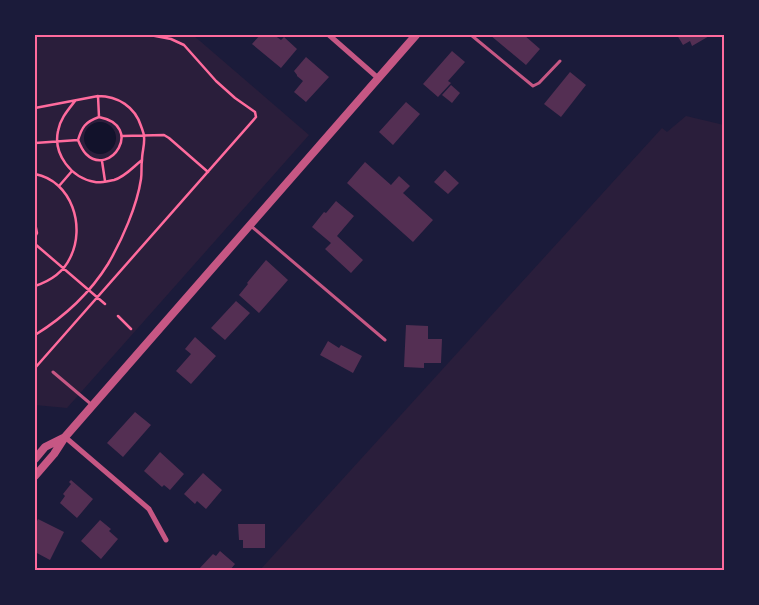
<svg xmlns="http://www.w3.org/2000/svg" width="759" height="605" viewBox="0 0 759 605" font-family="Poppins,sans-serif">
<rect width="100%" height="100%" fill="#1b1b3a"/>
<path fill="#2a1e3b" d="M35 35H193L309 135 67 408 35 405Z
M686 116 724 125V570H260L662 128 667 132Z"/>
<path fill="#12122b" d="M84 138a16 16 0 1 1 32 0a16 16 0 1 1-32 0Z"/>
<path fill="#542f53" d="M260 35H274L281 40 284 37 297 49 281 68 252 44Z
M490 35H524L540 49 526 65Z
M677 35H711L692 46 690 41 683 45Z
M452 51 465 62 448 81 451 83 438 97 423 84Z
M306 57 329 77 306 102 294 92 303 81 297 76V75L294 71Z
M570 72 586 85 561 117 544 104Z
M451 85 460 93 452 103 442 95Z
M406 102 420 114 393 145 379 132Z
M365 162 391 185 399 176 410 186 403 193 433 220 413 242 347 183Z
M445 170 459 183 448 194 434 182Z
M336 201 354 216 337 236 363 260 351 273 325 249 331 243 312 227 324 212 326 213Z
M266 260 288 280 259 313 239 295 248 284 247 283Z
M236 301 250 313 225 340 211 328Z
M406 325 428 326V339H442L441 363H424V368L404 367Z
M195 337 216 356 191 384 176 371 191 354 185 349Z
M328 341 339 348 341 345 362 356 353 373 320 355Z
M135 412 151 425 123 457 107 443Z
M160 452 184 474 170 490 164 485 162 487 144 471Z
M203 473 222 490 206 509 197 501 195 504 184 494Z
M71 480 93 499 77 518 60 503 65 496 63 494 71 484 69 482Z
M38 519 64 532 50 560 35 552V525Z
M100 520 111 529 109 531 118 539 101 559 81 541Z
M238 524H265V548H243V540H239Z
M220 551 235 564 230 570H198L213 554 216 556Z"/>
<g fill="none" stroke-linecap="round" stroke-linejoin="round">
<path stroke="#ff6b9d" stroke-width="2.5" d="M98 96 99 117
M75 101C68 110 60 119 58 131 53 154 71 178 95 182 100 183 108 181 114 180 125 177 133 167 142 160
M35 108 98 96C118 96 135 107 141 126 142 129 144 133 144 137 145 144 142 152 142 160 141 166 142 172 141 179 137 206 122 240 108 264 90 293 64 317 35 335
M99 117C145 126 110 178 86 154 82 150 80 145 78 140 82 127 85 122 99 117Z
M122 136 164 135 169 138 208 172
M35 143 78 140
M102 161 105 181
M35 174C72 181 86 227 70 258 63 273 50 281 35 286
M59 186 72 171
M35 223 37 233 35 237
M35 244 105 304
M118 316 131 329
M35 368 256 117 255 112 235 98 216 81 184 45 171 39 150 35"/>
<path stroke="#c65784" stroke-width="3" d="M471 35 533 86 539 83 560 61
M251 226 385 340
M53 372 92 405"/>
<path stroke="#c65784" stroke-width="5" d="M329 35 378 78
M65 437 149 509 166 540"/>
<path stroke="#c65784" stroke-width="8" d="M35 459 45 447 63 438
M35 476 54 454 65 437 416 35"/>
</g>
<rect width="759" height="605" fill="none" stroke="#1b1b3a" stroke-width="72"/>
<rect x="36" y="36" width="687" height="533" fill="none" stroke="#ff6b9d" stroke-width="2"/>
</svg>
